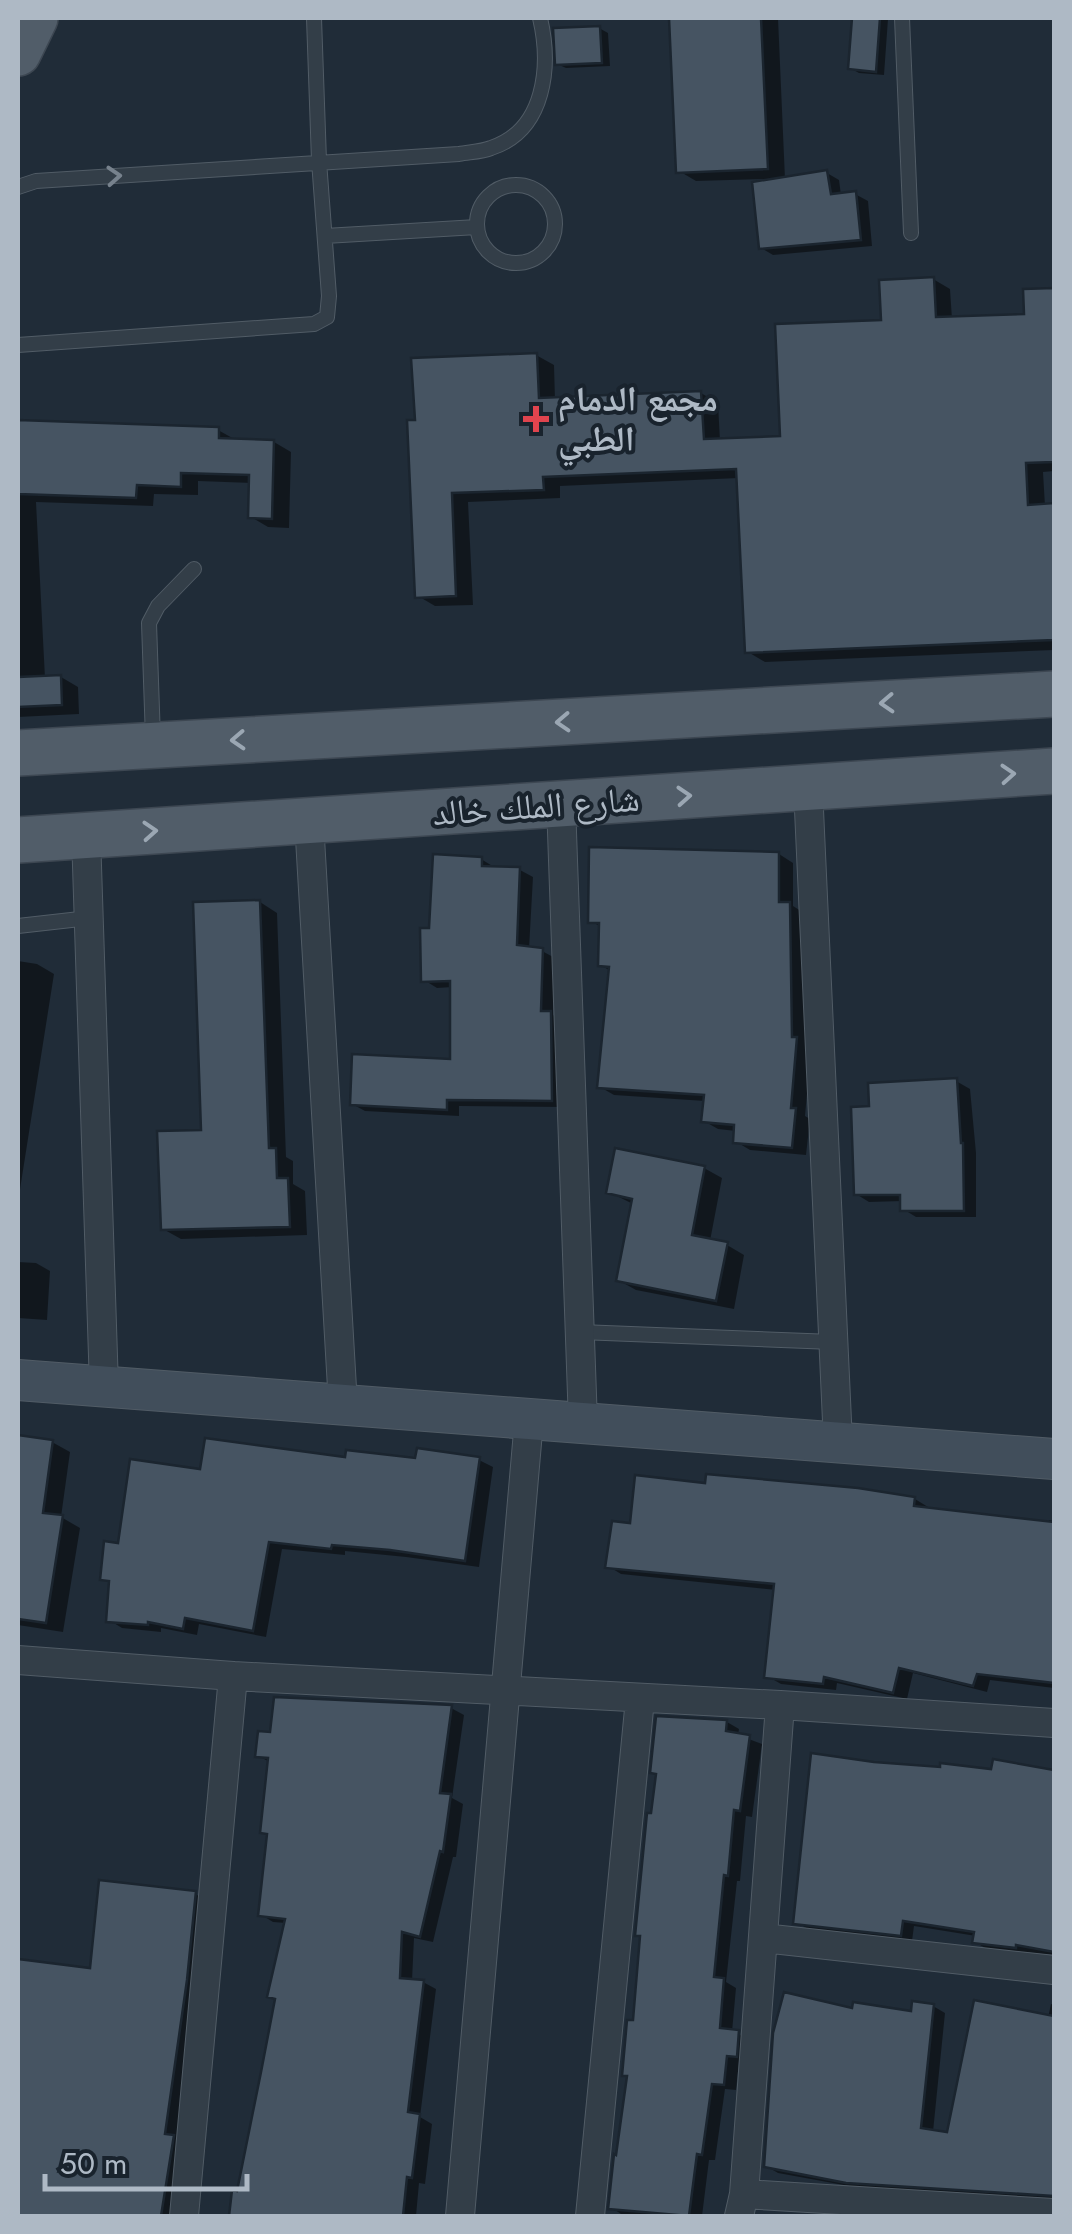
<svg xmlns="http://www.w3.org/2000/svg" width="1072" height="2234" viewBox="0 0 1072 2234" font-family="Jost,'Noto Naskh Arabic',sans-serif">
<rect width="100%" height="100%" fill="#202c38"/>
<path fill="#0007" d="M672 18H778L785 179 827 173 839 180 841 195 855 194 868 201 872 246 773 255 761 248 766 179 696 181 679 171Z
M854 18 888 19 884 75 859 73 850 68Z
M599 28 608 33 610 66 566 68 557 64Z
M933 279 950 289 952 319 1026 316 1025 292 1054 290V471L1043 472 1045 506H1054V650L765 662 748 652 739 478 560 486V498L468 502 473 605 435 606 418 596 417 422 536 355 554 365 555 400 701 393 718 403 720 441 783 439 884 322Z
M18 423 218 430 236 440 274 442 291 452 289 528 268 527 251 517 252 483 198 481V495L154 494 153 506 36 502 45 678 61 677 78 687 79 714 18 717Z
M779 854 793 863V906L804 913 811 1048 805 1116 810 1119 806 1155 750 1150 735 1141 736 1131 718 1129 704 1121 705 1101 614 1095 600 1087 611 971 600 965 601 927 591 921Z
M481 859 494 867 520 870 533 877 529 949 542 951 555 958 553 1015 563 1021 564 1107 459 1106V1116L365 1111 352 1104 452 1061 453 987 437 988 424 980 431 930Z
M260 902 277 913 286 1157 293 1161V1184L305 1191 307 1235 181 1239 163 1229 204 1132Z
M18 961 37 964 54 974 18 1202Z
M956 1081 970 1089 976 1153V1217H916L903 1209V1201L869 1202 856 1194 871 1108Z
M704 1168 722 1178 710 1241 727 1245 744 1255 734 1309 636 1290 618 1280 633 1204 609 1192Z
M18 1262 36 1263 50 1271 47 1320 18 1318Z
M18 1437 52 1442 70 1452 61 1517 80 1528 63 1632 18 1625Z
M347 1460H479L493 1467 479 1567 406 1557 345 1551V1555L282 1549 266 1637 199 1624 197 1635 161 1628V1632L122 1628 109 1620 112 1583 103 1578 120 1546 202 1471Z
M915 1499 928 1507V1510L1048 1524 1049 1520 1054 1521V1688L990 1680 987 1692 913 1673 907 1699 837 1683 836 1690 781 1684 767 1676 776 1590 621 1574 608 1566 632 1526Z
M451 1708 464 1715 452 1798 463 1804 456 1857H453L433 1942 414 1938 412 1981 423 1982 436 1989 420 2117 432 2124 425 2184 419 2183 416 2216H232L277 2000 270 1996 286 1923 273 1922 260 1914 269 1835 263 1832 270 1762 258 1756Z
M727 1722 739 1729 738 1735 762 1744 752 1817 746 1816 740 1881H737L726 1982 736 1988 732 2032 750 2039 749 2062 739 2061 736 2090 725 2089 715 2160H709L702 2216H621V2214L611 2207 635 2023Z
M995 1762 1054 1770V1955L987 1949 975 1942 976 1936 914 1926 912 1941 808 1929 796 1922 874 1765 994 1772Z
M195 1894 208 1901 175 2216H18V1962L92 1970Z
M1051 2004 1054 2005V2200L860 2188 778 2173 766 2166 854 2011 913 2014 933 2006 945 2013 933 2132 949 2135 1048 2018Z"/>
<path fill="#465462" stroke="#1b252f" stroke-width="2.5" d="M669 18H761L768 169 676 173Z
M852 18H880L876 72 848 69Z
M600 26 602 63 555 65 553 28Z
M827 170 831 194 856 191 861 240 759 249 752 182Z
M934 277 936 317 1024 314 1023 289 1054 288V462L1026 463 1028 505 1054 503V640L745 653 736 469 543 477 544 490 452 493 456 596 415 598 407 420H415L411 358 537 353 539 398 701 391 704 439 780 436 775 324 881 320 879 280Z
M18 420 219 427V438L274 440 272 519 248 518 249 475 181 473V487L137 485 136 498 18 494Z
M61 675 62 705 18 707V677Z
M589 847 779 852V902H790L792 1037H797L791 1108H796L792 1148 733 1143 734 1125 701 1122 704 1095 597 1088 609 967 598 966 599 923H588Z
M433 854 482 857V866L520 867 517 945 543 948 541 1011H551L552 1101 447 1100V1110L350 1105 352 1054 450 1059V981L421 982 420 928H429Z
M260 900 269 1148H276L277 1178H288L290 1227 161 1230 157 1131 201 1130 193 902Z
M957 1078 961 1143H963L964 1211H900V1195H854L851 1107 869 1106 868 1083Z
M615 1148 705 1166 692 1235 728 1242 716 1301 616 1281 632 1199 606 1193Z
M18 1435 53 1440 43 1513 63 1515 46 1623 18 1619Z
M205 1438 345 1457 346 1450 415 1458 417 1448 480 1457 465 1561 390 1550 332 1545 331 1549 269 1542 253 1631 185 1618 183 1629 148 1622V1625L106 1622 109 1581 100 1580 104 1541 118 1543 130 1459 200 1469Z
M706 1474 858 1488 915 1497 914 1506 1054 1522V1683L977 1674 973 1686 899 1668 893 1693 824 1677 823 1684 764 1678 774 1584 605 1568 612 1521 630 1523 635 1475 705 1483Z
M274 1697 452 1705 440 1793 451 1794 443 1852 440 1851 420 1937 402 1932 400 1978 424 1980 408 2112 420 2114 412 2178 407 2177 403 2216H229L232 2190 237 2191 261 2072 275 1999 267 1997 285 1919 258 1916 267 1834 260 1833 268 1758 255 1757 258 1731 270 1732Z
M656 1716 727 1720 726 1731 750 1735 740 1811 734 1810 728 1876 724 1875 714 1977 724 1978 720 2028 739 2030 737 2057 727 2056 724 2085 712 2084 702 2155 697 2154 689 2216 608 2209 614 2154 616 2155 627 2076H622L627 2020H633L640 1936H635L647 1813H651L656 1774 650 1773Z
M811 1753 874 1762 940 1767V1763L991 1769 993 1759 1054 1770V1952L1016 1945V1948L972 1943 974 1932 903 1921 901 1936 793 1924Z
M99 1880 196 1891 187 1980 165 2134 174 2135 161 2216H18V1959L90 1968Z
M784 1992 852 2008 853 2002 911 2011 912 2001 934 2004 921 2128 947 2132 974 2000 1054 2016V2196L846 2183 764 2167 773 2033Z"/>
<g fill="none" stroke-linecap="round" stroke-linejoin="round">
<defs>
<path id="lane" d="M902 18 911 233
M477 224a39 39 0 1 1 78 0a39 39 0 1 1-78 0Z
M18 187 36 181 459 154C469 152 481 152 491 148 546 130 551 65 540 18
M325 236 477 227
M18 345 314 324 327 317 329 296 319 161 314 18
M153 739 149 623 158 606 194 569
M18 926 89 918
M580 1332 833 1342"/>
<path id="street" d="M808 788 838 1443
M561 804 583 1423
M309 821 343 1405
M86 835 104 1387
M18 1660 233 1676 780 1705
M763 1938 1054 1970
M744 2194 1054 2213
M184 2216 233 1676
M460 2216 529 1420
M590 2216 640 1699
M739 2216 744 2194 780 1705 1054 1723"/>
<path id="secondary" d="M18 1380 1054 1459"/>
<path id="primary" d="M18 53 35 18
M18 753 1054 694
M18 840 1054 771"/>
</defs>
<use href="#lane" stroke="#515c66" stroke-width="16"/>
<use href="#street" stroke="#515c66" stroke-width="30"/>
<use href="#secondary" stroke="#515c66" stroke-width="42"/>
<use href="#primary" stroke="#3d4752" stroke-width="48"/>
<use href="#lane" stroke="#333e48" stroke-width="14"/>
<use href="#street" stroke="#333e48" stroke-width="28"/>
<use href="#secondary" stroke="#414e5b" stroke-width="40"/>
<use href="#primary" stroke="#515d69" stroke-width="45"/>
</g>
<defs><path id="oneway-chevron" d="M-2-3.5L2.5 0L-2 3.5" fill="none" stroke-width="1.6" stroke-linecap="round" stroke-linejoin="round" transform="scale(2.5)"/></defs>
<use stroke="#77828d" href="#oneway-chevron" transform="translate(114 176) rotate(-4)"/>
<g stroke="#9ba7b3">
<use href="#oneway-chevron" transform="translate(887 703) rotate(177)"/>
<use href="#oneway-chevron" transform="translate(563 722) rotate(177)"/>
<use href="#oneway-chevron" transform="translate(238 740) rotate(177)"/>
<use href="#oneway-chevron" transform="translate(1008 774) rotate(-4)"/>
<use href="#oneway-chevron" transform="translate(684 796) rotate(-4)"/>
<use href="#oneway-chevron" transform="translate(150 831) rotate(-4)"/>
</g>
<path fill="#e0444e" stroke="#19232d" stroke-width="4" d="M531 404h10v10h10v10h-10v10h-10v-10h-10v-10h10z"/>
<g text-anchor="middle" stroke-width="8" stroke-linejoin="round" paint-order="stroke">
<g font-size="35" font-weight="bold" fill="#aeb9c5" stroke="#19232d" text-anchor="start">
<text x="558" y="411">مجمع الدمام<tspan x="558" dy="40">الطبي</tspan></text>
</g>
<g font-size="35" fill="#aeb9c5" stroke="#19232d">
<text transform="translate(536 806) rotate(-4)" y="12">شارع الملك خالد</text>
</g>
</g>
<rect width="1072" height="2234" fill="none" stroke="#aeb9c5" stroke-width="40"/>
<path d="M45 2174v15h202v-15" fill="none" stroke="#aeb9c5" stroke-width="5"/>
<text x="60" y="2174" font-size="30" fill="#aeb9c5" stroke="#19232d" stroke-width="8" paint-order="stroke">50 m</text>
</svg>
